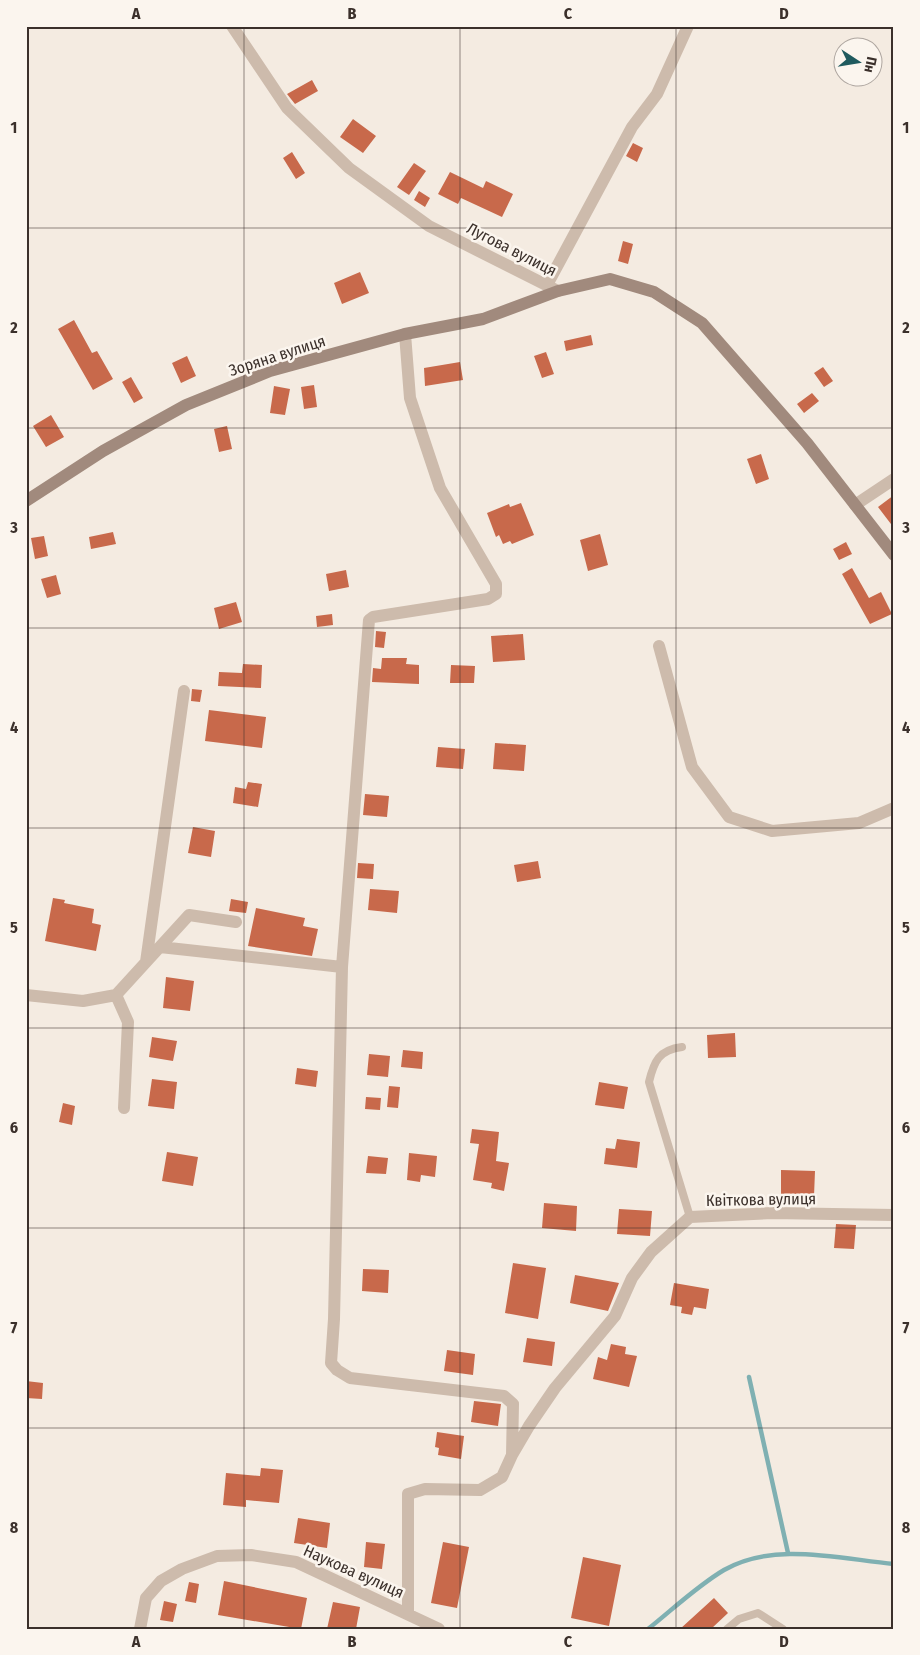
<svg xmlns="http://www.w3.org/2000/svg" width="920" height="1655" viewBox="0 0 920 1655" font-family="'Fira Sans Condensed',sans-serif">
<rect width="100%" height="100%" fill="#f4ebe1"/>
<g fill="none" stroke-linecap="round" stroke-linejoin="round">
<path stroke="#7fb0b2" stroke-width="4.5" d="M749 1377 788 1553
M648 1629C672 1610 697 1586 724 1570 774 1541 840 1559 894 1564"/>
</g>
<path fill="#c8694b" d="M312 80 318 91 295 104 287 94Z
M353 119 376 136 363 153 340 137Z
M633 143 643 148 637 162 626 156Z
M292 152 305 173 296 179 283 158Z
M414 163 426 171 409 195 397 187Z
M450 172 483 188 486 181 513 194 502 217 461 198 458 204 438 194Z
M419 191 430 198 425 207 414 200Z
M623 241 633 244 628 264 618 261Z
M360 272 369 293 342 304 334 283Z
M74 320 92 353 97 351 113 379 93 390 58 329Z
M591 335 593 345 566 351 564 341Z
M546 352 554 374 542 378 534 356Z
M187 356 196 376 181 383 172 363Z
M460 362 463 380 425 386 424 368Z
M823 367 833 381 824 387 814 373Z
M131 377 143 398 134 403 122 382Z
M314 385 317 407 304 409 301 387Z
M274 386 290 389 285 415 270 413Z
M812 393 819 401 804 413 797 404Z
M51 415 64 437 46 447 33 426Z
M227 426 232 449 219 452 214 429Z
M761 454 769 479 756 484 747 459Z
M894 495V528L878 507Z
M521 503 534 535 512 544 510 541 503 544 499 535 496 537 487 513 509 504 510 507Z
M113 532 116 544 91 549 89 537Z
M600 534 608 565 588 571 580 540Z
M44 536 48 556 35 559 31 538Z
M846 542 852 554 839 560 833 549Z
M852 568 869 598 881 592 892 614 870 624 842 574Z
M346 570 349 587 329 591 326 574Z
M56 575 61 594 47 598 41 579Z
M236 602 242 622 219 629 214 608Z
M332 614 333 625 317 627 316 616Z
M376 631 386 632 384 648 375 647Z
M523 634 525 660 493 662 491 636Z
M382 658H407L406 664 419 665V684L372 682 373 668 381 669Z
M243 664 262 665 261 688 218 686 219 672 242 673Z
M451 665 475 666 474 683H450Z
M192 689 202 690 200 702 191 701Z
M209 710 266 717 262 748 205 741Z
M495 743 526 745 524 771 493 769Z
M438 747 465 749 463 769 436 767Z
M248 782 262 784 258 807 233 803 235 787 246 789Z
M365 794 389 796 387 817 363 815Z
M193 827 215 831 211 857 188 853Z
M538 861 541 878 517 882 514 865Z
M358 863 374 864 373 879 357 878Z
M370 889 399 891 397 913 368 910Z
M53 898 65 900 64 903 94 909 92 923 101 925 96 951 45 941Z
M231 899 248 902 246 913 229 911Z
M256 908 305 918 303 926 318 929 312 956 248 946Z
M166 977 194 981 190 1011 163 1008Z
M735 1033 736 1057 708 1058 707 1035Z
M152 1037 177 1041 173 1061 149 1057Z
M403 1050 423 1052 422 1069 401 1067Z
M369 1054 390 1056 388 1077 367 1075Z
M297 1068 318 1071 316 1087 295 1084Z
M152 1079 177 1082 174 1109 148 1106Z
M599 1082 628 1087 624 1109 595 1105Z
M389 1086 400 1087 398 1108 387 1107Z
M366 1097 381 1098 380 1110 365 1109Z
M63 1103 75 1106 72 1125 59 1122Z
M472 1129 499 1132 496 1161 509 1163 504 1191 491 1188 492 1183 473 1180 479 1144 470 1143Z
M617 1139 640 1142 637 1168 604 1164 606 1148 615 1149Z
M167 1152 198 1157 193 1186 162 1181Z
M409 1153 437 1156 435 1177 421 1175 420 1182 407 1180Z
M368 1156 388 1158 386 1174 366 1173Z
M781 1170 815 1171 814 1196 781 1195Z
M544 1203 577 1206 576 1231 542 1228Z
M619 1209 652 1211 650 1236 617 1234Z
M836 1224 856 1225 854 1249 834 1248Z
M513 1263 546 1268 538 1319 505 1313Z
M363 1269 389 1270 388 1293 362 1291Z
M575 1275 619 1283 608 1311 570 1303Z
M674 1283 709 1289 706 1309 694 1307 692 1315 681 1313 682 1307 670 1305Z
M527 1338 555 1342 552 1366 523 1362Z
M611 1344 626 1347 625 1354 637 1356 629 1387 593 1379 598 1357 607 1360Z
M447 1350 475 1354 473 1375 444 1371Z
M26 1381 43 1383 42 1399 26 1398Z
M474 1401 501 1404 498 1426 471 1422Z
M437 1432 464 1436 461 1459 438 1455 439 1448 435 1447Z
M261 1468 283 1470 279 1503 246 1500V1507L223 1505 226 1473 260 1476Z
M298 1518 330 1523 327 1548 294 1543Z
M366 1542 385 1544 382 1569 364 1567Z
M443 1542 469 1547 457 1608 431 1603Z
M583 1557 621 1565 609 1626 571 1618Z
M224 1581 307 1598 301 1629 218 1615Z
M189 1582 199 1584 196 1603 185 1601Z
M714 1598 728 1613 711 1629H680Z
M164 1601 177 1604 173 1622 160 1620Z
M333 1602 360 1607 356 1629H327Z"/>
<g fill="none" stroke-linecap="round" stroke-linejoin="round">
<path stroke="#cdbbac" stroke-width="8" d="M682 1047C659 1050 654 1061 649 1082L690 1217
M727 1629 739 1619 758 1613 783 1629"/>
<path stroke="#cdbbac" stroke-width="12" d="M232 26 287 108 349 168 429 226 558 291
M547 285 632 127 657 94 688 26
M405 334 410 398 440 488 496 584V594L488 599 373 617 369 620 342 967 334 1319 331 1363 337 1370 350 1378 504 1396 513 1404 512 1455
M855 505 894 479
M659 646 692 767 729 817 772 831 859 823 894 808
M160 947 342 967
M146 962 184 691
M26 995 83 1001 116 995 189 915 236 922
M116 995 128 1022 124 1108
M408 1614V1494L425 1489 480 1490 502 1477 512 1455 529 1426 555 1388 615 1316 632 1278 651 1252 690 1217 772 1213 894 1215
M140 1629 146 1598 161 1581 182 1569 217 1556 251 1555 296 1562 439 1629"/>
<path stroke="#a18a7d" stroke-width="12" d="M26 501 103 451 186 405 270 371 405 334 483 319 558 291 610 279 654 292 702 323 807 443 894 555"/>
</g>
<path fill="none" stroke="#3b302b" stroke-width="1" stroke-opacity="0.55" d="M244 26V1629M460 26V1629M676 26V1629M26 228H894M26 428H894M26 628H894M26 828H894M26 1028H894M26 1228H894M26 1428H894"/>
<g text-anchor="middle" stroke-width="5" stroke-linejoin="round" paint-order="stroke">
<g font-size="16" fill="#3b302b" stroke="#fbf5ee">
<text transform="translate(512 249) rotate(27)" y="6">Лугова вулиця</text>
<text transform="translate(277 355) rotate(-18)" y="6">Зоряна вулиця</text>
<text transform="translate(761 1199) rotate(-1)" y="6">Квіткова вулиця</text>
<text transform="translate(354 1571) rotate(24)" y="6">Наукова вулиця</text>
</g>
</g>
<rect width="920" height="1655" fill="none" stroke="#fbf5ee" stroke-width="55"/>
<g transform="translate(858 62) rotate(102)"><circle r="24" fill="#fbf5ee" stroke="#aea6a0"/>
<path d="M0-4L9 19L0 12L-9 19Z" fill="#1f5a5e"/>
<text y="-8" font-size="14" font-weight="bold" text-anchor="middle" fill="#3b302b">Пн</text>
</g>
<rect x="28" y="28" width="864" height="1600" fill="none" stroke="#3b302b" stroke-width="2"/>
<g font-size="16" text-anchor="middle" font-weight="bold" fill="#3b302b">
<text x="136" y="19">A</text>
<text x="352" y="19">B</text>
<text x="568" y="19">C</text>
<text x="784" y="19">D</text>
<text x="14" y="133">1</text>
<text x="906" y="133">1</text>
<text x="14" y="333">2</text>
<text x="906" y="333">2</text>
<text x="14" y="533">3</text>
<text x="906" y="533">3</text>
<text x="14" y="733">4</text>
<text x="906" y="733">4</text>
<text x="14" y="933">5</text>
<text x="906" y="933">5</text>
<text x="14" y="1133">6</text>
<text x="906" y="1133">6</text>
<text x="14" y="1333">7</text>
<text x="906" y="1333">7</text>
<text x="14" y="1533">8</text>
<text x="906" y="1533">8</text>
<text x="136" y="1647">A</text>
<text x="352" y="1647">B</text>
<text x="568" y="1647">C</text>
<text x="784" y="1647">D</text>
</g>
</svg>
